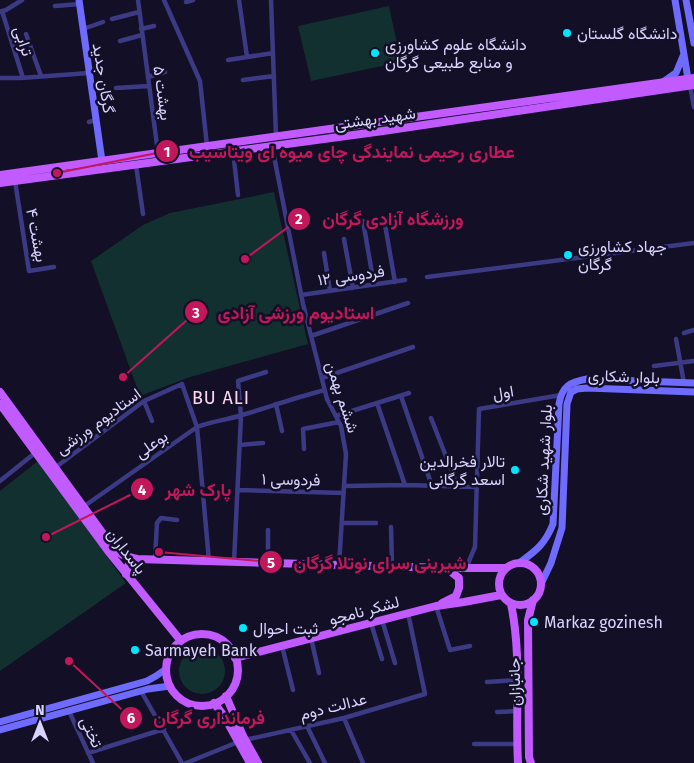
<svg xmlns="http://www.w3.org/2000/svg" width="694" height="763" viewBox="0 0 694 763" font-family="'Fira Sans',Vazirmatn,sans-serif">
<rect width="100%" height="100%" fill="#130f26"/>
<path fill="#12302f" d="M389 6 401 62 311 81 298 26Z
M274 192 308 344 190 377 140 396 91 261 143 225 170 213Z
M38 461 126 583 0 671V491Z
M179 671a23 23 0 1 1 46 0a23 23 0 1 1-46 0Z"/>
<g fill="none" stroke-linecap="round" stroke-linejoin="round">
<path stroke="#3d3a85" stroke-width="4.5" d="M138 0 158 153
M164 0 200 81 207 146
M239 0 247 57
M271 0 276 137
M186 2 193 0
M55 6 80 4
M2 11 23 78
M0 12 6 10 22 0
M112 19 139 12
M83 29 103 22
M141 29 154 26
M26 34 41 76
M120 41 142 35
M228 60 273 53
M148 77 165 72
M0 78H21L89 73
M243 80 274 76
M690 86 694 107
M116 88 149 86
M89 122 96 120
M272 146 303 304 327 399 341 426 346 454 339 565
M233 151 238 195
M136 165 143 214
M15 181 29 271 54 267
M384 219 395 282
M363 221 374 285
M344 239 353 288
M324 253 330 291
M427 277 694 243
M301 295 405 280
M684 333 694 330
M311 336 408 303
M676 339 684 383
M654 366 694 361
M322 378 413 347
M401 396 432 486
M144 401 152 421
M377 403 405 485
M276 404 282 431
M336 416 409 393
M431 418 458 487
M240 445 263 443
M304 449 303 429 339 422
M56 467 144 401 182 384 197 427 209 561
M0 481 35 453
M344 486 405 485 476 487
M238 490 344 493
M83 507 197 427C212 421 227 420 242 415 270 407 297 397 325 390
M342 523H376
M391 527 392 566
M268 530V563
M155 559 157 523 161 518 177 520
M234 562 241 416 238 381 266 372
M466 568 475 547 479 409 561 395
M436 606 450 650 470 646
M382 620 395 663
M371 623 382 659
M311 638 319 673
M282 646 293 690
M487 682 519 680
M141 691 182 763
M69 711 93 763
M497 712 518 711
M344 718 363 763
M307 726 325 763
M291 730 310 763
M245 740 344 718 425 694 408 613
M474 744H518
M88 753 164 729
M186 763 238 742"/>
<path stroke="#6f6bff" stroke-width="7" d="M79 0 102 161
M675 0 688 79
M686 0 694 43
M663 82 676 73 683 56
M519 563C536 551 545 544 553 524L559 404C562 386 570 382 587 379L694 383
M541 584 551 563 562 528 567 404 571 392 577 389 587 388 694 392
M0 722 147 681 156 676 166 669
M0 730 148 689 170 686"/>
<path stroke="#c25bff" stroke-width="8" d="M0 175 694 78
M0 183 383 131 694 85
M0 392 115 550 123 555 137 559 446 568H506
M0 404 108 551 181 641
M499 584a21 21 0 1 1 42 0a21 21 0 1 1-42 0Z
M126 574 128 566 137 559
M442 603 456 596 459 588V578L446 568
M511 604C522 656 515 710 518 763
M166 670a36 36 0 1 1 72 0a36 36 0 1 1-72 0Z
M235 658 436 606 464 602 501 595
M226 696 243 736 258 763
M214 703 224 716 250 763
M531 763 529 757 528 620 533 600"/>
</g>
<g fill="#00e5ff" stroke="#130f26" stroke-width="2">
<circle cx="567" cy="33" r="5"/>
<circle cx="375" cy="53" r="5"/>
<circle cx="568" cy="255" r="5"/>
<circle cx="515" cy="470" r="5"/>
<circle cx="534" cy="622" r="5"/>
<circle cx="243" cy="628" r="5"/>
<circle cx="135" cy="650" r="5"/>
</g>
<g text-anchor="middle" stroke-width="5" stroke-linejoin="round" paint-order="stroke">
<g font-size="16" fill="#d9d4ff" stroke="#130f26" text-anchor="start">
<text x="577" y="39">دانشگاه گلستان</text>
<text x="385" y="50">دانشگاه علوم کشاورزی<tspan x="385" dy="18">و منابع طبیعی گرگان</tspan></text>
<text x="578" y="252">جهاد کشاورزی<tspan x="578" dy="18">گرگان</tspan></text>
<text x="505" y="467" text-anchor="end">تالار فخرالدین<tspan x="505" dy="18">اسعد گرگانی</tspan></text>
<text x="544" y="628">Markaz gozinesh</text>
<text x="253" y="634">ثبت احوال</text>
<text x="145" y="656">Sarmayeh Bank</text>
</g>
<g font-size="16" fill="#d9d4ff" stroke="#130f26">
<text transform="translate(24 41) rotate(72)" y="6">ترابی</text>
<text transform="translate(104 78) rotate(81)" y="6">گرگان جدید</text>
<text transform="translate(163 93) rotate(82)" y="6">بهشت ۵</text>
<text transform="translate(375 118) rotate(-8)" y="6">شهید بهشتی</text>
<text transform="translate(37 235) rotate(79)" y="6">۴ بهشت</text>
<text transform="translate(351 275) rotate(-8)" y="6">۱۲ فردوسی</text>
<text transform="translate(624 376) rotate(2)" y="6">بلوار شکاری</text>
<text transform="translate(503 392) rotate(-9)" y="6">اول</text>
<text transform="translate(343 397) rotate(72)" y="6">ششم بهمن</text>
<text transform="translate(98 421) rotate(-36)" y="6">استادیوم ورزشی</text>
<text transform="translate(151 444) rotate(-35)" y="6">بوعلی</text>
<text transform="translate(543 460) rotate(-87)" y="6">بلوار شهید شکاری</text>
<text transform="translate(291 479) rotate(1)" y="6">۱ فردوسی</text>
<text transform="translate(127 551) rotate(52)" y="6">پاسداران</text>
<text transform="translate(364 610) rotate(-15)" y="6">لشکر نامجو</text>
<text transform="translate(514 682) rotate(-91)" y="6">جانبازان</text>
<text transform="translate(333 706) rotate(-14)" y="6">عدالت دوم</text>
<text transform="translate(92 732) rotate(65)" y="6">تختی</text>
</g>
<g font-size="18" letter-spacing="1" fill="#ffd6f0" stroke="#130f26">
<text x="221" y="404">BU ALI</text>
</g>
</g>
<path fill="none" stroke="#c2185b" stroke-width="2" d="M57 173L167 151M245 259L299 219M123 377L196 312M46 537L142 489M159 552L271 562M69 661L131 718"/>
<g fill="#c2185b" stroke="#130f26" stroke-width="2">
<circle cx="57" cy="173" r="5"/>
<circle cx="245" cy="259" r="5"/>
<circle cx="123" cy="377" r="5"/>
<circle cx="46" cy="537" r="5"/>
<circle cx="159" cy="552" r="5"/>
<circle cx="69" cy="661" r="5"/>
<circle cx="167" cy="151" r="12"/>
<circle cx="299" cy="219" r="12"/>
<circle cx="196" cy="312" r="12"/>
<circle cx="142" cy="489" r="12"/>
<circle cx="271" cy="562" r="12"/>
<circle cx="131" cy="718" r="12"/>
</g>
<g font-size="15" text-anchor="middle" font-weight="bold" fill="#fff">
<text x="167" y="157">1</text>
<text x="299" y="224">2</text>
<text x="196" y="318">3</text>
<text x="142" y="495">4</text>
<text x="271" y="568">5</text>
<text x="131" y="723">6</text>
</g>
<g font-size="18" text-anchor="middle" font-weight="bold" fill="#c2185b" stroke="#130f26" stroke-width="5" stroke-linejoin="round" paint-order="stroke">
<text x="352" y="158">عطاری رحیمی نمایندگی چای میوه ای ویتاسیب</text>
<text x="393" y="225">ورزشگاه آزادی گرگان</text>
<text x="296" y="319">استادیوم ورزشی آزادی</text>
<text x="198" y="496">پارک شهر</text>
<text x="380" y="569">شیرینی سرای نوتلا گرگان</text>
<text x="209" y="724">فرمانداری گرگان</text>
</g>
<g transform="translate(40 723)" stroke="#130f26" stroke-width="4" paint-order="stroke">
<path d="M0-4L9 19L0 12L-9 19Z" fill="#d9d4ff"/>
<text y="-8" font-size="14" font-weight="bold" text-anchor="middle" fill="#d9d4ff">N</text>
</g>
</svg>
